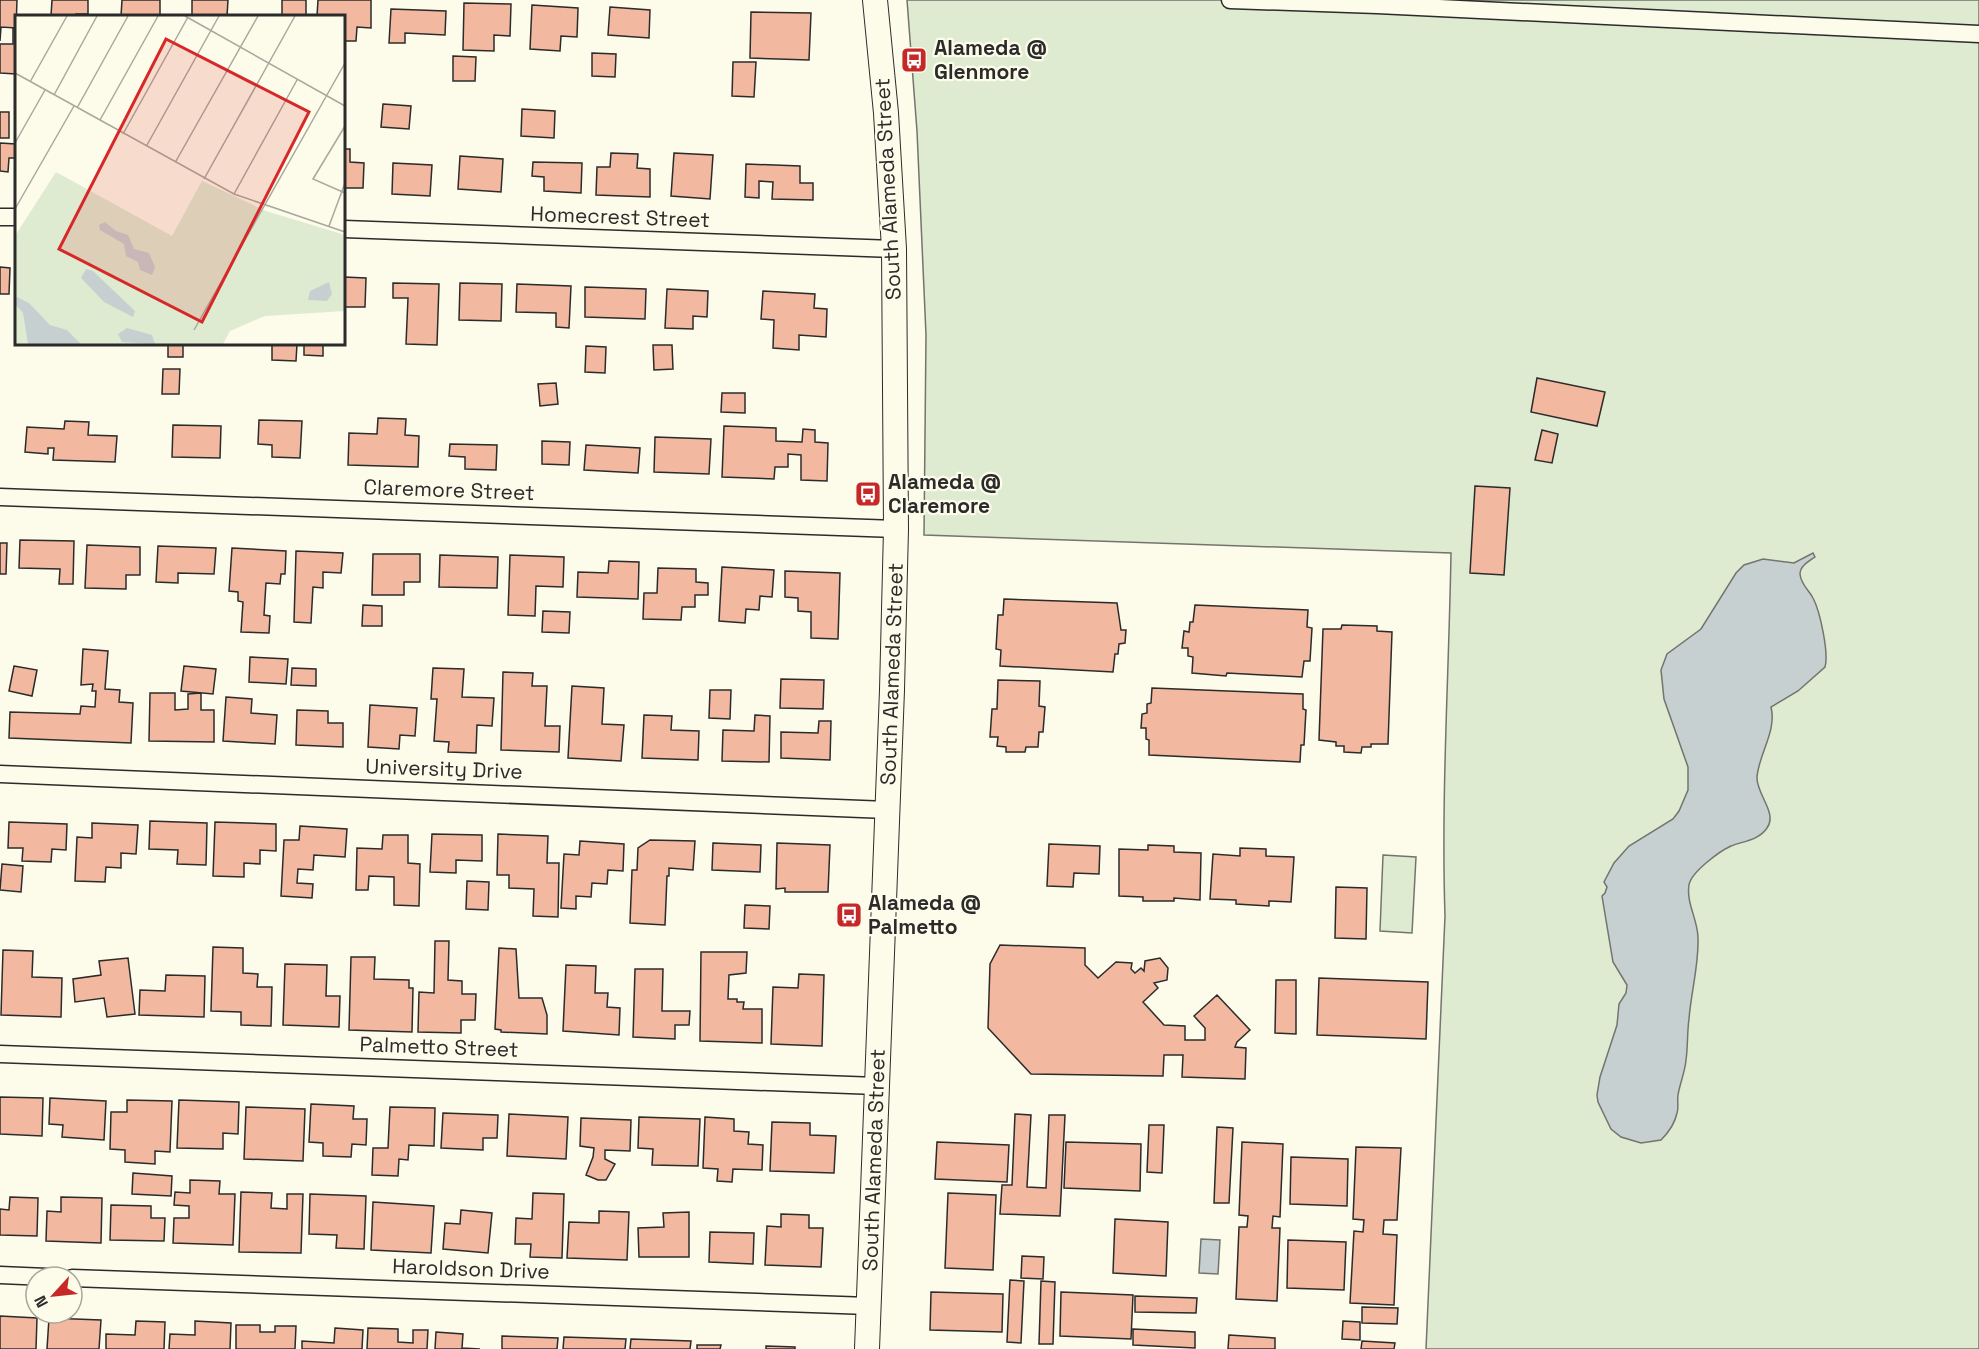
<svg xmlns="http://www.w3.org/2000/svg" width="1979" height="1349" viewBox="0 0 1979 1349" font-family="'Space Grotesk',sans-serif">
<rect width="100%" height="100%" fill="#fdfbea"/>
<path fill="#deebd1" stroke="#74746e" stroke-width="1.5" d="M907 0H1979V1349H1426L1445 916C1441 795 1449 674 1451 553L924 535 926 335 917 131Z
M1383 855 1416 857 1412 933 1380 931Z"/>
<path fill="#c7d0d0" stroke="#74746e" stroke-width="1.5" d="M1813 553 1815 557C1809 561 1800 566 1800 574 1801 585 1809 590 1813 598 1820 611 1829 653 1825 667L1798 691 1771 707C1777 731 1759 753 1757 777 1756 794 1778 813 1767 828 1759 840 1744 841 1731 846 1720 851 1691 872 1689 885 1686 903 1698 920 1698 938 1699 965 1691 992 1689 1019 1687 1033 1688 1046 1686 1060 1685 1072 1680 1083 1678 1095 1677 1101 1679 1107 1677 1113 1675 1123 1668 1133 1661 1140L1641 1143 1621 1137 1611 1129 1598 1102 1597 1095 1600 1077 1617 1025 1619 1004 1626 993 1627 985 1613 962 1602 896 1605 893 1607 887 1604 882 1614 863 1629 846 1673 819 1679 811 1688 790V767L1664 699 1661 670 1667 654 1701 629 1736 573 1744 565 1763 559 1794 563Z
M1201 1239 1220 1240 1218 1274 1199 1273Z"/>
<path fill="#f2b8a0" stroke="#2b2b2b" stroke-width="1.5" d="M0 0H17L16 28 1 27 0 41Z
M52 0H88V14H76V16H51Z
M122 0H160V16H121Z
M192 0H228L227 16H192Z
M282 0H306V16H280L282 15Z
M318 0H371V28L357 27 356 41H344V16H317Z
M464 3 511 4 510 36 494 35V51L463 50Z
M532 5 578 8 577 37 561 36 560 51 530 49Z
M610 7 650 10 649 38 608 35Z
M391 9 446 11 445 35 405 33V43H389Z
M751 12 811 13 809 60 750 58Z
M13 29H16V74L0 73V44H13Z
M592 53 616 54 615 77 592 76Z
M453 56 476 57 475 81H453Z
M733 62H756L754 97 732 96Z
M383 104 411 106 409 129 381 127Z
M522 109 555 111 554 138 521 136Z
M0 112H9V138H0Z
M0 143 16 144V158H9L8 172 0 171Z
M344 149H350V162L364 163 363 188H344Z
M611 153 638 154 637 168 650 169V197L596 195 597 167H610Z
M674 153 713 155 710 199 671 196Z
M460 156 503 159 501 192 458 189Z
M533 162 582 163 581 193 544 191V177L532 176Z
M393 163 432 165 430 196 392 194Z
M746 164 800 166V183H813V200L772 199 773 182 759 181V198L745 197Z
M0 267 10 268 9 294H0Z
M344 277 366 278 365 307H344Z
M393 283 439 284 437 345 406 344 408 298H393Z
M460 283 502 284 501 321 459 320Z
M517 284 571 286 569 328 556 327V313L516 312Z
M585 287 646 289 645 319 585 317Z
M667 289 708 291 707 317 693 316V329L665 328Z
M763 291 815 294 814 308 827 309 826 337 799 335V350L773 348 774 320 761 319Z
M168 344H183V357H168Z
M272 344H297L296 361 272 360Z
M304 344H323V356L304 355Z
M653 345H672L673 369 654 370Z
M586 346 606 347 605 373 585 372Z
M163 369H180L179 394H162Z
M1537 378 1605 392 1597 426 1531 412Z
M556 383 558 404 540 406 538 384Z
M722 393H745V413L721 412Z
M378 418 406 419 405 435 419 436 418 467 348 465 349 433 377 434Z
M259 420 302 421 300 458 272 457V445L258 444Z
M65 421 89 422 88 435 117 436 115 462 53 460 54 448H48V454L25 452 27 427 64 429Z
M173 425 221 426 220 458 172 457Z
M724 426 776 428V441L802 442 803 429 815 430V442L828 443 827 481 801 480V455L788 454V467H775L774 479 722 477Z
M1542 430 1558 434 1552 463 1535 460Z
M655 437 711 439 709 474 654 472Z
M542 441 570 442 569 465 542 464Z
M450 444 497 445 496 470 465 469V457L449 456Z
M586 445 640 448 638 473 584 470Z
M1475 486 1510 488 1504 575 1470 573Z
M20 540 74 541 73 584H59L60 569 19 568Z
M0 543H7L6 574H0Z
M87 545 140 547V575H126V589L85 588Z
M158 546 216 548 214 574 178 573V583L156 582Z
M232 548 286 551 285 574H281L280 584 266 583 264 615 270 616 269 633 241 632 243 602 238 601V592L229 591Z
M296 551 343 553 341 573 323 572V588L313 587 311 623 294 622Z
M373 554H420V582H404V595H372Z
M440 555 498 557 497 588 439 587Z
M510 555 564 557 563 587 536 586 535 616 508 615Z
M609 561 639 562 638 599 577 597 578 572 608 573Z
M722 567 774 570 772 597 760 596 759 610 746 609 745 623 719 621Z
M658 568 696 569V582L708 583V595H695V607H682L681 620 643 619 644 593H657Z
M785 571 840 573 838 639 811 638V612L798 611V598L785 597Z
M1004 599 1117 603 1121 630H1126L1125 643 1119 644 1118 654H1115L1113 672 1000 666 1001 650 996 649 998 615H1003Z
M363 605 382 606V626H362Z
M1195 605 1308 610 1307 627 1312 628 1310 661H1304L1302 677 1227 673 1226 676 1192 673 1193 657 1188 656V648H1182L1184 631 1189 632 1190 622H1193Z
M543 611 570 612 569 633 542 632Z
M1342 625 1377 626V631L1392 632 1388 744H1371V747H1362L1361 753 1344 752V746H1336V742L1319 740 1323 629H1341Z
M83 649 108 651 105 689 120 690 119 702 133 703 131 743 9 738 10 712 80 714 81 706 95 707 96 691H92L93 684 81 685Z
M250 657 288 659 286 684 249 682Z
M14 666 37 670 32 696 9 691Z
M184 666 216 669 213 694 181 691Z
M292 668 316 669V686L291 685Z
M433 668 464 669 462 697 494 698 492 726 477 725 476 753 448 752 449 742 434 741 437 699H431Z
M503 672 533 673 532 686H547L545 726H560L559 752 501 750Z
M781 679 824 680 823 709 780 708Z
M998 680 1040 681 1039 706 1045 707 1043 732H1039L1038 747H1026L1025 752H1006V747L997 746 998 737H990L992 709H997Z
M572 686 604 688 602 724 624 725 621 761 568 758Z
M1152 688 1303 694V709L1306 710 1304 745H1301L1300 762 1149 755V740L1146 739V728H1141L1142 714 1147 713V704L1151 703Z
M710 690H731L730 719 709 718Z
M150 693H175V710L188 709V694L201 693V710H214V742L149 741Z
M226 697 252 699 251 713 277 715 275 744 223 741Z
M370 705 417 708 415 736 400 735 399 749 368 747Z
M297 710 328 711V723H343V747L296 745Z
M644 715 672 716 671 730 699 731 698 760 642 758Z
M755 715 770 716 769 762 722 761 723 730 754 731Z
M819 721H831L830 760 781 758V732L818 733Z
M150 821 207 823 206 865 177 864 178 850 149 849Z
M9 822 67 824 66 850 52 849 51 862 22 861 23 848H8Z
M215 822 276 824V851L260 850V864L244 863V877L213 876Z
M92 823 138 825 136 854 121 853V868L106 867 105 882 75 881 77 837 92 838Z
M300 826 347 829 345 857 314 855 313 870 298 869 297 883 313 884 312 898 281 896 284 840H299Z
M432 834 482 835V861L456 860V873L430 872Z
M498 834 548 836 547 863H559L558 917 533 916 534 889 509 888V875H497Z
M383 835H408V863L420 864 419 906 394 905V877L369 876 368 890H356L357 848 382 849Z
M650 840 695 841 693 870 669 868V876H667L665 925 630 923 632 870H637L638 848Z
M580 841 624 844 623 871 608 870 607 884 592 883 591 897 576 896V909L561 908 564 854 579 855Z
M713 843 761 845 760 872 712 870Z
M777 843 830 845 828 892H785V888L776 889Z
M1049 844 1100 846 1099 874 1074 873 1073 887 1047 886Z
M1148 845 1174 846V852L1201 853 1200 900 1174 898V901H1143V897L1119 896V849L1148 850Z
M1240 848 1266 849V856L1294 857 1291 902 1269 901V906L1236 904V900L1210 899 1213 854 1240 856Z
M2 864 23 866 21 892 0 890Z
M467 881 489 882 488 910 466 909Z
M1336 887 1367 888 1366 939 1335 938Z
M745 905 770 906 769 929 744 928Z
M435 941H449L448 980 462 981V994H476L475 1020H461V1033L418 1032 419 992 434 993Z
M1000 945 1085 948V965L1098 978 1116 962 1132 963 1131 969 1135 973 1141 968 1144 971 1145 961 1160 958 1168 968 1167 980 1154 983 1158 988 1143 1002 1164 1025 1185 1026V1040H1205V1028L1194 1016 1217 995 1250 1030 1237 1042 1235 1047 1246 1048 1245 1079 1182 1077 1183 1055H1164L1163 1076 1031 1074 988 1028 990 964Z
M213 947 243 948V973L258 974 257 987H272L271 1026 241 1025V1012L211 1011Z
M499 948 516 949 519 998H542L547 1015V1034L501 1032V1030L495 1029Z
M3 950 33 951 32 977 62 978 61 1017 1 1015Z
M701 952H747L746 973 729 975 728 999H737V1002H744L743 1009H762V1043L700 1041Z
M351 957H375L374 979 409 980V988H413L412 1032 349 1030Z
M128 958 135 1014 107 1017 104 998 75 1002 73 979 101 975 99 961Z
M285 964 327 965 326 996H340L339 1027 283 1025Z
M566 965 596 966 595 993H608L607 1007 620 1008 619 1035 563 1031Z
M635 969H663L662 1011H690L689 1025H675V1039L633 1037Z
M799 974 824 975 822 1046 771 1044 773 987 798 988Z
M166 975 205 976 204 1017 139 1015 140 990 165 991Z
M1319 978 1428 982 1426 1039 1317 1035Z
M1276 980H1296V1034L1275 1033Z
M0 1097 43 1098 42 1136 0 1134Z
M50 1098 106 1101 104 1140 62 1137 63 1125 49 1124Z
M127 1100 172 1101 170 1152 155 1151V1164L125 1162V1150L110 1149 111 1112H127Z
M179 1100 239 1102 238 1134 223 1133V1149L177 1148Z
M311 1104 354 1106 353 1119H367L366 1145 352 1144 351 1157 323 1156V1143L309 1142Z
M246 1107 305 1109 303 1161 244 1159Z
M390 1107 435 1108 434 1146 409 1145 408 1160 399 1159 398 1176 372 1175 373 1148H388Z
M443 1113 498 1115 497 1138H483V1150L441 1148Z
M509 1114 568 1117 566 1159 507 1156Z
M1015 1114 1031 1115 1027 1187 1046 1188 1049 1115H1065L1060 1216 1000 1214 1002 1185H1012Z
M639 1117 700 1119 698 1166 652 1165 653 1149 638 1148Z
M705 1117 734 1119V1131L749 1132 748 1144 763 1145 762 1170 733 1169 732 1182 717 1181 718 1169 703 1168Z
M581 1118 631 1120 630 1151 605 1150V1159L615 1164 606 1180H598L586 1175 593 1157 594 1148 580 1146Z
M772 1122 810 1123V1135L836 1136 834 1173 770 1171Z
M1149 1125H1164L1162 1173 1147 1172Z
M1217 1127 1233 1128 1229 1203H1214Z
M937 1142 1009 1145 1007 1182 935 1179Z
M1066 1142 1141 1144 1140 1191 1064 1188Z
M1242 1142 1283 1144 1280 1217 1273 1216 1272 1228H1280L1277 1301 1236 1299 1239 1227H1247L1248 1216 1239 1215Z
M1356 1147 1401 1148 1397 1220H1384L1383 1234 1397 1235 1394 1305 1350 1303 1354 1231 1363 1232 1364 1220 1353 1219Z
M1291 1157 1348 1159 1347 1206 1290 1204Z
M133 1173 172 1176 171 1196 132 1194Z
M190 1180 220 1181 219 1194H235L233 1245 173 1243 174 1218H189V1206L174 1205 175 1192 190 1193Z
M241 1192 272 1193 271 1208 287 1209V1194H303L301 1253 239 1252Z
M533 1193 564 1194 562 1258 530 1257 531 1244H515L516 1218 532 1219Z
M948 1193 996 1195 993 1270 945 1268Z
M310 1194 366 1196 364 1249 336 1248 337 1235 309 1234Z
M10 1197 38 1198 37 1236 0 1235V1209L9 1210Z
M61 1197 102 1198 101 1243 46 1241 47 1211 61 1212Z
M373 1202 434 1206 431 1253 371 1250Z
M111 1205 151 1206V1218H165L164 1241 110 1240Z
M461 1210 492 1213 488 1253 443 1249 445 1223 460 1224Z
M599 1211 629 1212 627 1260 567 1258 569 1222 599 1223Z
M689 1212V1257H639L638 1228 664 1227 663 1213Z
M781 1214 809 1215V1228H823L821 1267 765 1265 767 1226 781 1227Z
M1115 1219 1168 1222 1166 1276 1113 1273Z
M710 1232 754 1233 753 1264 709 1262Z
M1288 1240 1346 1242 1344 1290 1287 1288Z
M1022 1256 1044 1257 1043 1279 1021 1278Z
M1010 1280 1024 1281 1021 1343 1007 1342Z
M1041 1281 1055 1282 1053 1344H1039Z
M931 1292 1003 1294 1002 1332 930 1330Z
M1061 1292 1133 1295 1131 1339 1060 1336Z
M1135 1296 1197 1298 1196 1313 1135 1312Z
M1362 1307 1398 1308 1397 1324 1362 1323Z
M0 1316 37 1318 36 1349H0Z
M49 1318 101 1320 99 1349H47Z
M136 1321 165 1322 164 1349H106V1334L135 1335Z
M195 1321 231 1323 230 1349H169L170 1334 195 1335Z
M1343 1321 1360 1322V1340L1342 1339Z
M236 1325H260V1332H275V1326H296L295 1349H236Z
M335 1328 363 1330 362 1349H302V1341L334 1343Z
M368 1328 398 1329V1342L413 1343V1330H428L427 1349H367Z
M1133 1329 1195 1332V1348L1133 1345Z
M436 1332 463 1334 462 1348 480 1349H435Z
M1229 1335 1275 1338V1349H1228Z
M502 1336 558 1338 557 1349H502Z
M564 1337 626 1339 625 1349H563Z
M631 1339 691 1341 690 1349H630Z
M1362 1341 1395 1343 1394 1349H1361Z
M697 1345H721L720 1349H697Z
M766 1346 795 1347V1349H766Z"/>
<g fill="none" stroke-linecap="round" stroke-linejoin="round">
<defs>
<path id="street" d="M1230 0 1377 5 1979 34
M0 217H16
M344 229 894 249
M0 497 896 529
M0 774 887 810
M0 1054 877 1086
M0 1275 47 1277
M72 1278 869 1306"/>
<path id="secondary" d="M867 1349 892 690 896 529 894 249 886 113 875 0"/>
</defs>
<use href="#street" stroke="#2b2b2b" stroke-width="19"/>
<use href="#secondary" stroke="#2b2b2b" stroke-width="26"/>
<use href="#street" stroke="#fdfbea" stroke-width="16"/>
<use href="#secondary" stroke="#fdfbea" stroke-width="24"/>
</g>
<defs>
<symbol id="bus-square" viewBox="-11 -11 22 22"><rect x="-9" y="-9" width="18" height="18" rx="4" fill="#c62828" stroke="#fdfbea"/><path d="M-5-6H5V4H4V6H2V4H-2V6H-4V4H-5ZM-3.5-4V0h7V-4ZM-3.5 1.2v1.5H-2V1.2ZM2 1.2v1.5H3.5V1.2Z" fill="#fff"/></symbol>
</defs>
<g fill-rule="evenodd">
<use href="#bus-square" x="899" y="45" width="30" height="30"/>
<use href="#bus-square" x="853" y="479" width="30" height="30"/>
<use href="#bus-square" x="834" y="900" width="30" height="30"/>
</g>
<g text-anchor="middle" stroke-width="4.5" stroke-linejoin="round" paint-order="stroke">
<g font-size="21" font-weight="bold" fill="#2b2b2b" stroke="#fdfbea" text-anchor="start">
<text x="934" y="55">Alameda @<tspan x="934" dy="24">Glenmore</tspan></text>
<text x="888" y="489">Alameda @<tspan x="888" dy="24">Claremore</tspan></text>
<text x="868" y="910">Alameda @<tspan x="868" dy="24">Palmetto</tspan></text>
</g>
<g font-size="21" fill="#2b2b2b" stroke="#fdfbea">
<text transform="translate(888 189) rotate(-93)" y="7">South Alameda Street</text>
<text transform="translate(620 217) rotate(2)" y="7">Homecrest Street</text>
<text transform="translate(449 490) rotate(2)" y="7">Claremore Street</text>
<text transform="translate(892 674) rotate(-88)" y="7">South Alameda Street</text>
<text transform="translate(444 769) rotate(2)" y="7">University Drive</text>
<text transform="translate(439 1047) rotate(2)" y="7">Palmetto Street</text>
<text transform="translate(874 1160) rotate(-88)" y="7">South Alameda Street</text>
<text transform="translate(471 1269) rotate(2)" y="7">Haroldson Drive</text>
</g>
</g>
<g transform="translate(15 15)">
<rect width="330" height="330" fill="#fdfbea"/>
<path d="M41 157 157 221 187 166 251 196 330 220V296L250 301 215 316 208 329H0V221Z" fill="#deebd1"/>
<path d="M90 207 101 216 113 220 119 234 134 238 140 252 137 260 125 255 123 247 111 241 109 229 85 215 84 210ZM71 254 78 256 120 296 118 302 89 287 66 263ZM314 267 317 279 312 286 293 285 295 276ZM0 281 14 288 35 310 52 315 66 329H13L8 298 0 289ZM112 313 137 320 140 329 107 327 103 319Z" fill="#c7d0d0"/>
<path fill="none" stroke="#a9a89e" stroke-width="1.5" d="M170 1 330 91M0 58 219 179 330 217M15 67 52 1M39 80 82 1M62 93 113 1M85 105 143 1M330 111 298 164 330 178M108 119 173 2M0 128 30 75M132 130 204 1M161 146 243 1M189 164 280 1M219 179 282 65M0 194 59 91M314 211 330 168M179 315 330 48"/>
<path fill="#d62828" fill-opacity="0.15" stroke="#d62828" stroke-width="3" d="M151 24 294 97 187 307 44 234Z"/>
<rect width="330" height="330" fill="none" stroke="#2b2b2b" stroke-width="3"/>
</g>
<g transform="translate(54 1295) rotate(243)"><circle r="28" fill="#fdfbea" stroke="#a9a89e" stroke-width="1.5"/>
<path d="M0-4.5L10 22L0 15L-10 22Z" fill="#c62828"/>
<text y="-9" font-size="16" font-weight="bold" text-anchor="middle" fill="#2b2b2b">N</text>
</g>
</svg>
